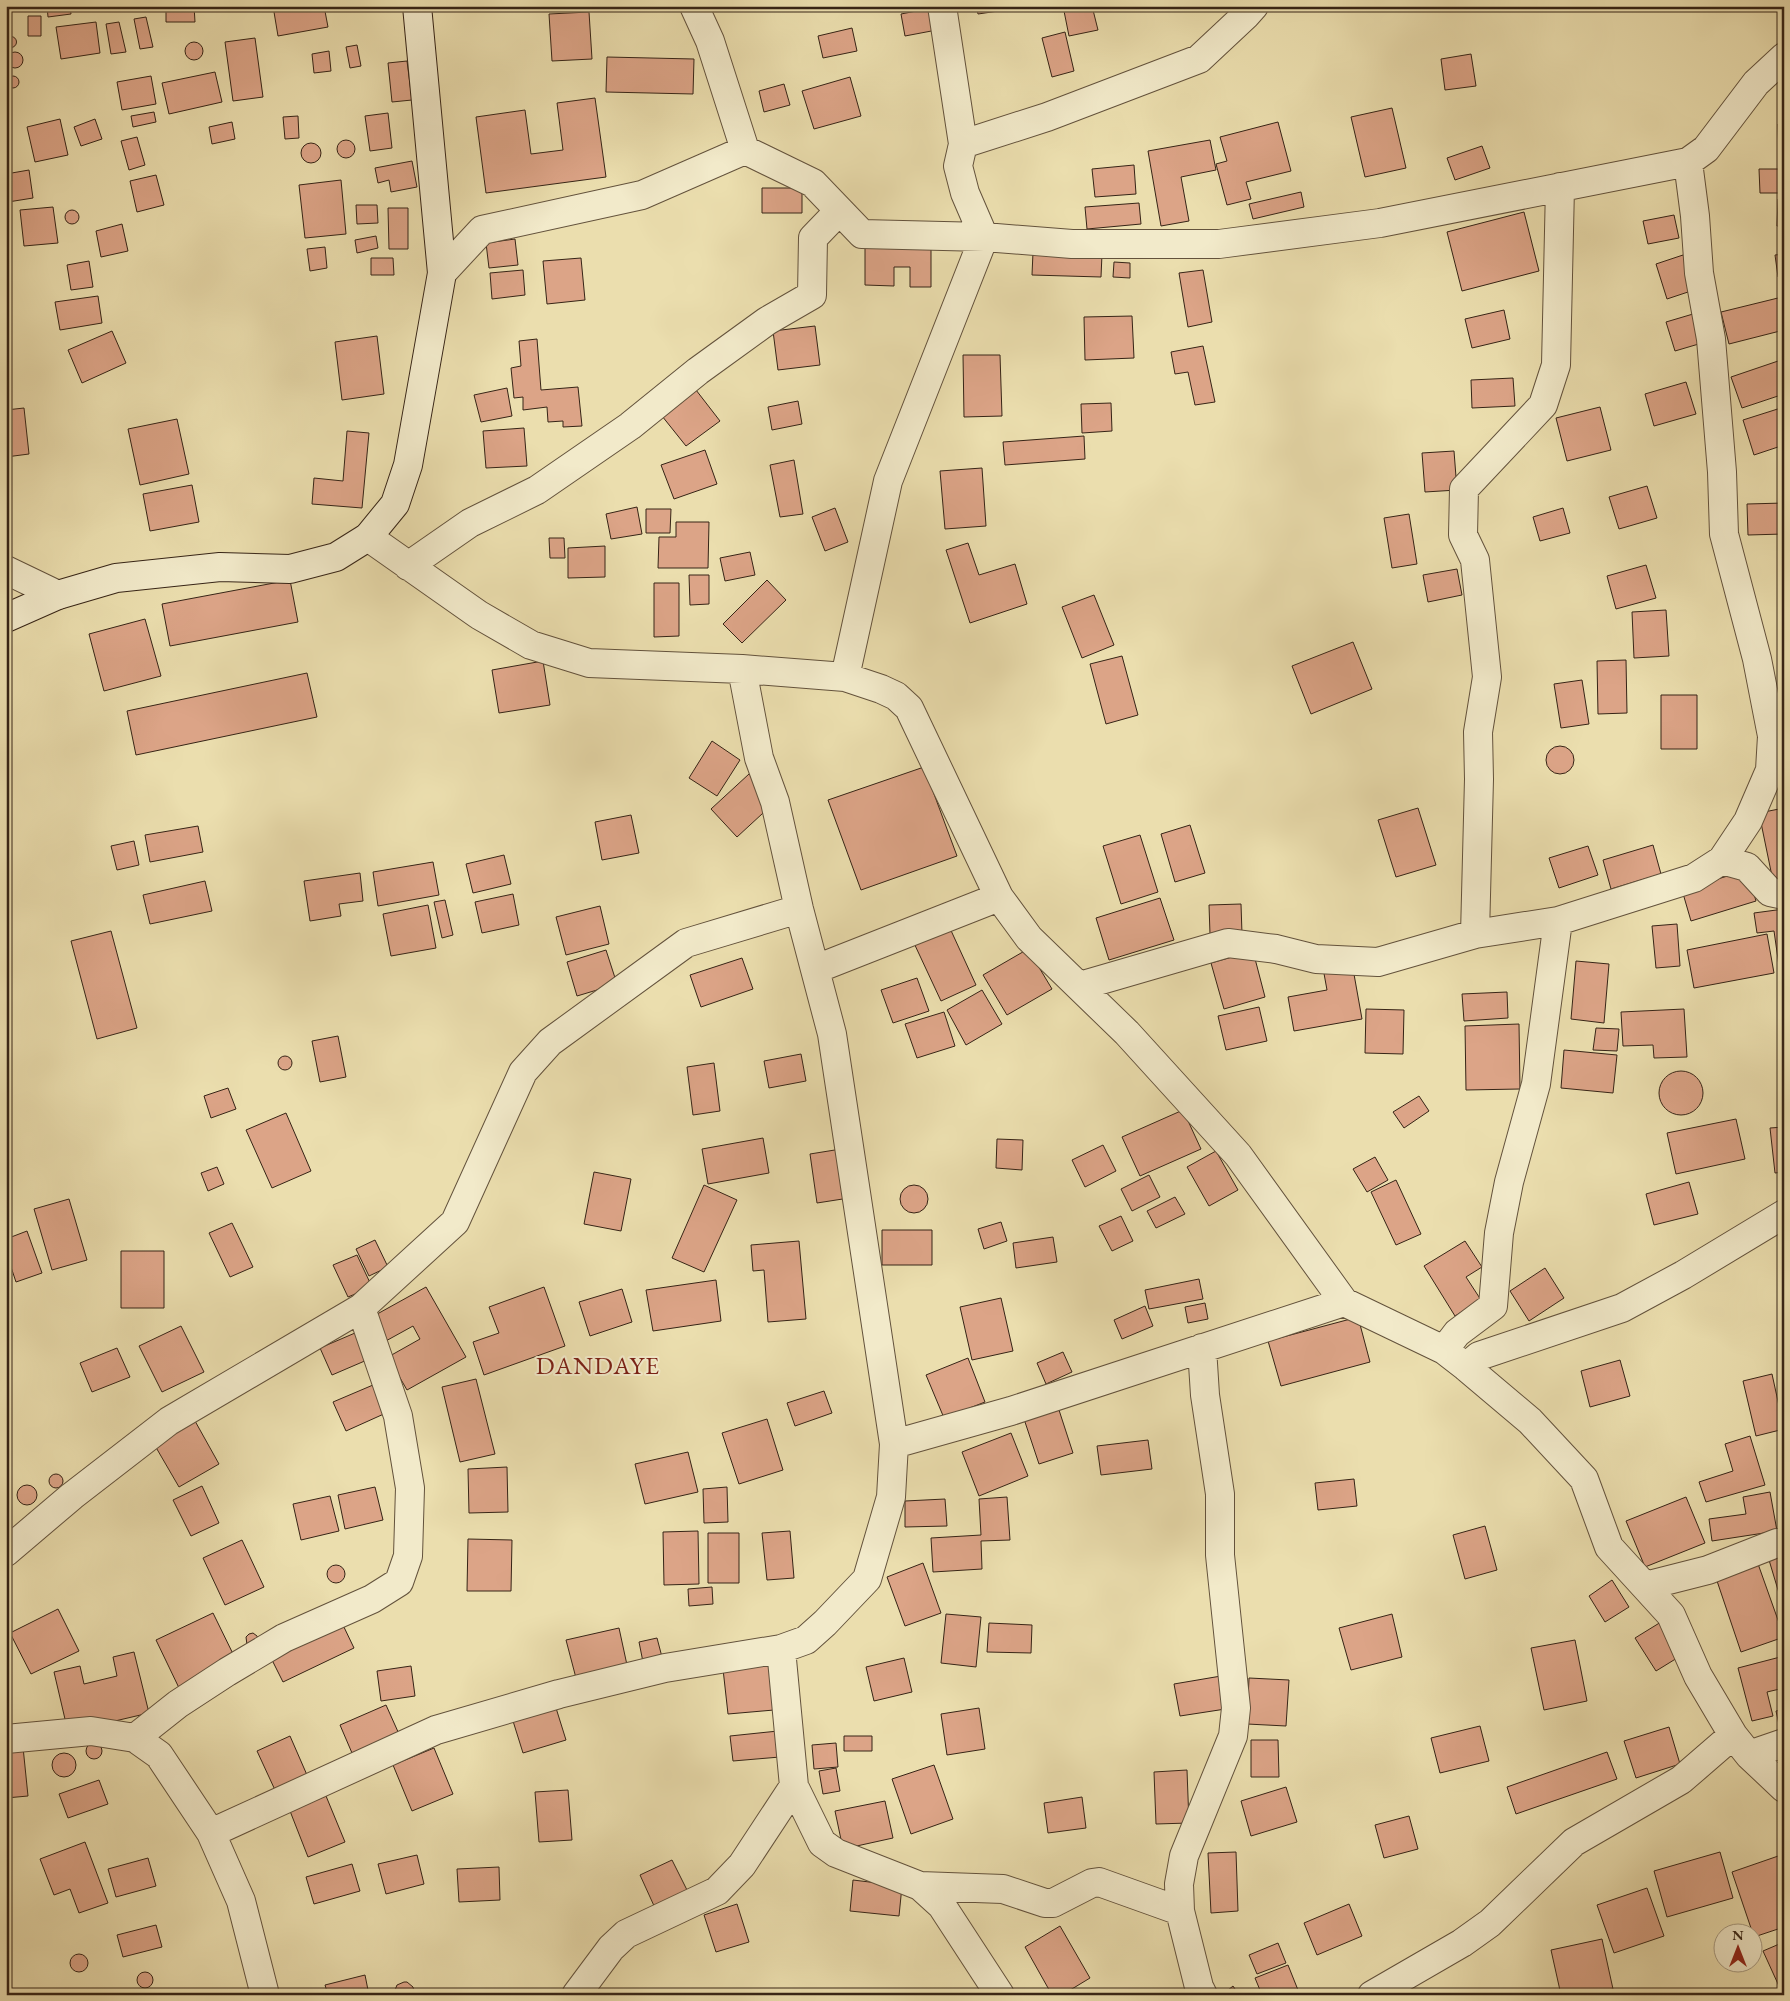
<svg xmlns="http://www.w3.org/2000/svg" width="1790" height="2001" viewBox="0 0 1790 2001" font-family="'EB Garamond',serif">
<rect width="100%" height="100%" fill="#ebdeae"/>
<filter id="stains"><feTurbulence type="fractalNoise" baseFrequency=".004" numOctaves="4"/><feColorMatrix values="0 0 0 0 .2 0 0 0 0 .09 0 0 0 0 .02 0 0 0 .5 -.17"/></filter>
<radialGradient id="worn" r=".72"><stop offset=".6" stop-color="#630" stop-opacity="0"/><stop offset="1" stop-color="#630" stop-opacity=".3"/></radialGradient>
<path fill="#dca487" stroke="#362416" d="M47 6H70L71 14 48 17Z
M166 6H194L195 22H166Z
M210 6H234L211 11Z
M273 6H324L328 27 278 36Z
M976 6H1004L1005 10 978 14Z
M1063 6H1092L1098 30 1069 36Z
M937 7 942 29 905 36 901 14Z
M589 12 592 59 552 61 549 14Z
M28 16H41V36H28Z
M146 17 153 47 140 49 134 19Z
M96 22 100 53 61 59 56 27Z
M119 22 126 52 111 54 106 24Z
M852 28 857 51 823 58 818 36Z
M1065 32 1074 71 1052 77 1042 38Z
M5.5 42a5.5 5.5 0 1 1 11 0a5.5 5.5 0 1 1-11 0Z
M255 38 263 97 233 101 225 42Z
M185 51a9 9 0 1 1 18 0a9 9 0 1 1-18 0Z
M357 45 361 66 350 68 346 47Z
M329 51 331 71 314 73 312 54Z
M7 60a8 8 0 1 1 16 0a8 8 0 1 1-16 0Z
M1471 54 1476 86 1445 90 1441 59Z
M607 57 694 59 693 94 606 92Z
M407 61 412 100 392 102 388 63Z
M215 72 222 102 169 114 162 83Z
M7 82a6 6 0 1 1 12 0a6 6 0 1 1-12 0Z
M151 76 156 104 122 110 117 82Z
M850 77 861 116 814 129 802 91Z
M784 84 790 105 764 112 759 91Z
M595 98 606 177 486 193 476 117 525 110 531 154 563 150 557 103Z
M1392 108 1406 168 1365 177 1351 117Z
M154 112 156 122 133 127 131 116Z
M388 113 392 148 370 151 365 116Z
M298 116 299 138 285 139 283 117Z
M60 119 68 155 35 162 27 127Z
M95 119 102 139 81 146 74 127Z
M232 122 235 139 212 144 209 127Z
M1278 122 1291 171 1246 182 1251 199 1227 205 1216 164 1227 161 1220 137Z
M1778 124H1784V154L1779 155Z
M137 137 145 165 129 170 121 141Z
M337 149a9 9 0 1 1 18 0a9 9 0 1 1-18 0Z
M1210 140 1216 170 1181 177 1189 221 1161 226 1148 151Z
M301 153a10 10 0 1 1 20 0a10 10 0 1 1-20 0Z
M1482 146 1490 168 1455 180 1447 158Z
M412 161 417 187 391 192 389 180 378 183 375 168Z
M1134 165 1136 194 1095 197 1092 169Z
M1759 169H1781V193H1760Z
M29 170 33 198 8 202 6 174Z
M156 175 164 205 137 212 130 181Z
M341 180 346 234 305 238 299 185Z
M762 188H802V213H762Z
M1301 192 1304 207 1253 219 1249 204Z
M1778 199H1784V226H1777Z
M1139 203 1141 224 1087 229 1085 207Z
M356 205H377L378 223 357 224Z
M53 207 58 243 24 246 20 210Z
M388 208H408V249H389Z
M65 217a7 7 0 1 1 14 0a7 7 0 1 1-14 0Z
M1524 212 1539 271 1462 291 1447 232Z
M1674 215 1679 238 1648 244 1643 221Z
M122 224 128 251 101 257 96 231Z
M376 236 378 248 357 253 355 240Z
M515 239 518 265 489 268 486 243Z
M865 244 931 245V287H910V267H894V286L865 285Z
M325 247 327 268 310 271 307 249Z
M1033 252 1102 254 1101 277 1032 275Z
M1784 254V276L1778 277 1775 255Z
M1683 255 1694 290 1667 299 1656 264Z
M371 258H393L394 275H371Z
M581 258 585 300 547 304 543 261Z
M89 261 93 287 71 290 67 265Z
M1114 262 1130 263V278L1113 277Z
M523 270 525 295 492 299 490 273Z
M1203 270 1212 322 1188 327 1179 273Z
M98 296 102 323 60 330 55 302Z
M1778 298 1784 319V330L1729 344 1721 312Z
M1504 310 1510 339 1472 348 1465 319Z
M1693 314 1702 343 1675 351 1666 322Z
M1132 316 1134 358 1085 360 1084 317Z
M815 326 820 365 778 370 773 331Z
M112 331 126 363 82 383 68 350Z
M377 336 384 394 342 400 335 342Z
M537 339 541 390 578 387 582 426 563 427V421L548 422 547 407 523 410V397L514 398 511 368 521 366 519 341Z
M1203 346 1215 402 1195 405 1188 372 1175 374 1171 352Z
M963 355H1000L1002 416 964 417Z
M1784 359V394L1742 408 1731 377Z
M1513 378 1515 406 1472 408 1471 380Z
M1686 382 1696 414 1654 426 1645 394Z
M507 388 512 416 481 422 474 395Z
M696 390 720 421 686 446 662 416Z
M798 401 802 424 772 430 768 407Z
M1111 403 1112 431 1082 433 1081 404Z
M1600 407 1611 450 1567 461 1556 418Z
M1784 407V445L1754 455 1743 420Z
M24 408 29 454 6 457V410Z
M177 419 189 474 140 485 128 429Z
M524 428 527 466 486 468 483 431Z
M347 431 369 433 362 508 312 504 314 478 343 481Z
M1084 436 1085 459 1005 465 1003 442Z
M705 450 717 484 674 499 661 465Z
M1454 451 1457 490 1425 492 1422 453Z
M794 460 803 514 780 517 770 465Z
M982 468 986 526 945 529 940 471Z
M192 485 199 522 150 531 143 494Z
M1647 486 1657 518 1619 529 1609 497Z
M1784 503V534L1748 535 1747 504Z
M637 507 642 534 611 539 606 514Z
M835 508 848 542 825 551 812 517Z
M1563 508 1570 533 1540 541 1533 517Z
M646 509H671L670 533H646Z
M1409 514 1417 564 1392 568 1384 518Z
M676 522H709L708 568H658L659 537H676Z
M549 538H564L565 558H550Z
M968 543 979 575 1015 564 1027 604 970 623 946 550Z
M605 546V577L568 578V548Z
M750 552 755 575 725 581 720 558Z
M1646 565 1656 598 1616 609 1607 576Z
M1457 569 1462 595 1428 602 1423 575Z
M689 575H709V604L690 605Z
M290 580 298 622 170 646 162 604Z
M767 580 786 600 742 643 723 624Z
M654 583H679V636L654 637Z
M1094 595 1114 645 1082 658 1062 607Z
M1666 610 1669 656 1634 658 1632 612Z
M145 619 161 676 104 691 89 634Z
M1353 642 1372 689 1311 714 1292 666Z
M1122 656 1138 715 1106 724 1090 664Z
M1626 660 1627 713 1598 714 1597 661Z
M543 661 550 705 499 713 492 670Z
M307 673 317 717 136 755 127 711Z
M1582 680 1589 724 1561 728 1554 684Z
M1661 695H1697V749H1661Z
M712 741 740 760 717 796 689 778Z
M1546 760a14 14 0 1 1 28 0a14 14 0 1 1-28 0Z
M924 767 957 856 861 890 828 800Z
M749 774 775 802 737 837 711 809Z
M1418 808 1436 865 1396 877 1378 820Z
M1784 808V884L1774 886 1759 813Z
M631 815 639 853 602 860 595 822Z
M1190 825 1205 873 1175 882 1161 834Z
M198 826 203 852 150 862 145 835Z
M1140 835 1158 892 1121 904 1103 846Z
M134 841 139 865 117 870 111 846Z
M1653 845 1661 874 1611 889 1603 860Z
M1588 846 1598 875 1559 888 1549 858Z
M504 855 511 884 473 893 466 864Z
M433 862 439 895 378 906 373 872Z
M1747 870 1756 901 1691 921 1682 890Z
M360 873 363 901 339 904 341 916 310 921 304 881Z
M205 881 212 911 150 924 143 895Z
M513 894 519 925 482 933 475 902Z
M1160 898 1174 940 1109 960 1096 918Z
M445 900 453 935 442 938 434 902Z
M1241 904 1242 934H1210L1209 905Z
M428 905 436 948 391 956 383 914Z
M600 906 609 944 566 955 556 917Z
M1784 909V973H1780L1774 931 1757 933 1754 913Z
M948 924 976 985 941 1001 913 941Z
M1677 924 1680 966 1656 968 1652 926Z
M111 931 137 1028 97 1039 71 941Z
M1767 934 1774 973 1694 988 1687 950Z
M1028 949 1052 989 1007 1015 983 975Z
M606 950 617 984 577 996 567 962Z
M1253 951 1265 997 1224 1009 1211 963Z
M742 958 753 989 701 1007 690 975Z
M1576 961 1609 964 1604 1023 1571 1019Z
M1352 963 1362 1019 1294 1031 1288 997 1327 990 1323 968Z
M917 978 929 1011 893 1023 881 990Z
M982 990 1002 1024 966 1045 947 1010Z
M1507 992 1508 1018 1464 1021 1462 994Z
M1259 1007 1267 1041 1226 1050 1218 1016Z
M1366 1009 1404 1010 1403 1054 1365 1053Z
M1684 1009 1687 1057 1654 1058 1653 1045 1623 1046 1621 1012Z
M944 1012 955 1046 917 1058 905 1024Z
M1519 1024 1520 1089 1466 1090 1465 1026Z
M1596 1028 1619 1029 1617 1051 1593 1050Z
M338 1036 346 1077 320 1082 312 1041Z
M1564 1050 1617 1055 1613 1093 1561 1088Z
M801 1054 806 1081 769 1088 764 1061Z
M278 1063a7 7 0 1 1 14 0a7 7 0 1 1-14 0Z
M714 1063 720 1111 693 1115 687 1067Z
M1659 1093a22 22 0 1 1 44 0a22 22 0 1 1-44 0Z
M228 1088 236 1109 211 1118 204 1096Z
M1419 1096 1429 1111 1404 1128 1393 1112Z
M1183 1110 1201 1149 1140 1176 1122 1137Z
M286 1113 311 1171 272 1188 246 1130Z
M1736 1119 1745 1159 1676 1174 1667 1133Z
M1784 1127V1172L1775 1173 1770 1128Z
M763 1138 769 1173 708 1184 702 1149Z
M997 1139 1023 1140 1022 1170 996 1168Z
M1103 1145 1116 1171 1085 1187 1072 1160Z
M841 1149 849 1198 817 1203 810 1154Z
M1216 1151 1238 1190 1209 1206 1187 1167Z
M1375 1157 1388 1180 1367 1192 1353 1169Z
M217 1167 224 1184 208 1191 201 1173Z
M594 1172 631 1179 621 1231 584 1224Z
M1149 1175 1160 1197 1132 1211 1121 1189Z
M1396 1180 1421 1234 1396 1245 1371 1192Z
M1689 1182 1698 1214 1654 1225 1646 1194Z
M704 1185 737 1200 704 1272 672 1258Z
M900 1199a14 14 0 1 1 28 0a14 14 0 1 1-28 0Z
M1175 1197 1185 1214 1156 1228 1147 1211Z
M69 1199 87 1260 52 1270 34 1209Z
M1121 1216 1133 1241 1112 1251 1099 1226Z
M1001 1222 1007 1241 984 1249 978 1229Z
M232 1223 253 1267 230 1277 209 1233Z
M882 1230H932V1265H882Z
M27 1231 42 1273 16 1282 6 1252V1239Z
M1053 1237 1057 1262 1016 1268 1013 1243Z
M375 1240 388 1267 369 1276 356 1249Z
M799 1241 806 1319 768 1322 764 1270 753 1271 751 1245Z
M1465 1241 1482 1267 1466 1277 1481 1300 1455 1316 1424 1266Z
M121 1251H164V1308H121Z
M357 1255 372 1287 348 1297 333 1265Z
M1545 1268 1564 1298 1529 1321 1510 1291Z
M1199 1279 1203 1299 1149 1309 1145 1290Z
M716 1280 721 1321 653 1331 646 1290Z
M426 1287 466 1357 407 1390 388 1357 420 1339 413 1326 384 1342 370 1318Z
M544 1287 565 1346 484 1375 473 1342 499 1333 489 1307Z
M622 1289 632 1322 590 1336 579 1302Z
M1001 1298 1013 1351 972 1360 960 1307Z
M1205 1303 1208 1319 1188 1323 1185 1307Z
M1145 1306 1153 1326 1122 1339 1114 1320Z
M1358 1317 1370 1362 1281 1386 1268 1341Z
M181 1326 204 1372 162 1392 139 1346Z
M355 1333 367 1360 332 1375 320 1348Z
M117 1348 130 1377 92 1392 80 1363Z
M1063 1352 1072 1372 1046 1384 1037 1363Z
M968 1358 985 1402 944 1418 926 1375Z
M1620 1360 1630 1396 1590 1407 1581 1371Z
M1772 1374 1784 1429 1756 1436 1743 1381Z
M476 1379 495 1454 460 1462 442 1387Z
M373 1385 386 1413 346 1431 333 1402Z
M824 1391 832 1413 795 1426 787 1403Z
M6 1399 11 1452H6Z
M1058 1407 1073 1453 1039 1464 1024 1419Z
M767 1419 783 1470 739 1484 722 1433Z
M195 1421 219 1464 179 1487 154 1444Z
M1011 1433 1028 1476 979 1496 962 1452Z
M1750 1436 1765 1485 1706 1502 1699 1482 1733 1471 1725 1444Z
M1148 1440 1152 1469 1101 1475 1097 1446Z
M688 1452 698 1492 645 1504 635 1464Z
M507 1467 508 1512 469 1513 468 1469Z
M49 1481a7 7 0 1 1 14 0a7 7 0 1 1-14 0Z
M1354 1479 1357 1506 1318 1510 1315 1483Z
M17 1495a10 10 0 1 1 20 0a10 10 0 1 1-20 0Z
M202 1486 219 1523 191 1536 173 1500Z
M375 1487 383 1520 345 1529 338 1495Z
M727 1487 728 1522 704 1523 703 1489Z
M1770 1492 1777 1531 1712 1541 1709 1519 1746 1514 1743 1497Z
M330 1496 339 1531 301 1540 293 1504Z
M1007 1497 1010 1540 981 1541 982 1569 933 1572 931 1538 981 1535 979 1499Z
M1686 1497 1705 1543 1645 1567 1626 1521Z
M945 1499 947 1526 905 1527V1501Z
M1485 1526 1497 1570 1465 1579 1453 1535Z
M698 1531 699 1584 664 1585 663 1532Z
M790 1531 794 1578 767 1580 762 1533Z
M708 1533H739V1583H708Z
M468 1539 512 1540 511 1591H467Z
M242 1540 264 1587 225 1605 203 1558Z
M1784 1556V1610L1769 1560Z
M1757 1561 1784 1637 1741 1652 1715 1575Z
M923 1563 941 1613 905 1626 887 1577Z
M327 1574a9 9 0 1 1 18 0a9 9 0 1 1-18 0Z
M1612 1580 1629 1607 1605 1622 1589 1596Z
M712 1587 713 1604 689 1606 688 1589Z
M58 1609 79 1651 31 1674 10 1633Z
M213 1613 237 1662 180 1690 156 1640Z
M946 1614 981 1617 976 1667 941 1663Z
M1392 1614 1402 1657 1351 1670 1339 1628Z
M1661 1622 1682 1655 1656 1671 1635 1638Z
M342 1623 354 1648 283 1682 270 1656Z
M989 1623 1032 1625 1031 1653 987 1652Z
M619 1628 627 1665 576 1678 566 1640Z
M253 1633 257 1636 259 1640 247 1645 246 1637 249 1634Z
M657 1638 662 1657 643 1662 639 1642Z
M1575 1640 1587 1701 1544 1710 1531 1648Z
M134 1652 149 1713 68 1732 54 1672 80 1666 84 1684 117 1676 113 1657Z
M1784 1656V1688L1767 1692 1773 1716 1752 1721 1738 1668Z
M904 1658 912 1692 874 1701 866 1667Z
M769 1664 774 1710 728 1714 723 1669Z
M411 1666 415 1696 381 1701 377 1671Z
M1227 1675 1232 1708 1180 1716 1174 1684Z
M1249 1678 1289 1680 1286 1726 1247 1724Z
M386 1705 399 1734 352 1753 340 1725Z
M556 1708 566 1740 523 1753 513 1721Z
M979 1708 985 1749 947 1755 941 1714Z
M1784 1709V1728L1780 1729 1776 1711Z
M1480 1726 1489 1761 1440 1773 1431 1738Z
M1669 1727 1680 1764 1636 1778 1624 1741Z
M778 1731 780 1757 733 1761 730 1736Z
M290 1736 307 1775 275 1790 257 1751Z
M844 1736H872V1751H844Z
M1251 1740H1278L1279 1777H1251Z
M86 1751a8 8 0 1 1 16 0a8 8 0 1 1-16 0Z
M836 1743 838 1767 814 1769 812 1745Z
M23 1747 28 1796 6 1798V1748Z
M434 1748 453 1794 412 1811 393 1765Z
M1607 1752 1617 1779 1516 1814 1507 1787Z
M52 1765a12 12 0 1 1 24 0a12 12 0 1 1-24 0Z
M934 1765 953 1819 911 1834 892 1779Z
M836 1768 840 1791 823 1794 819 1771Z
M1187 1770 1189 1823 1156 1824 1154 1772Z
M99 1780 108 1804 68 1818 59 1794Z
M1286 1787 1297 1822 1251 1836 1241 1801Z
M568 1790 572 1840 539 1842 535 1792Z
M326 1796 345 1842 308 1857 290 1811Z
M1082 1797 1086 1828 1048 1833 1044 1803Z
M885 1801 893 1838 843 1849 835 1811Z
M1409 1816 1418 1849 1384 1858 1375 1825Z
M85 1842 108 1903 79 1913 70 1889 54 1895 40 1859Z
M1236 1852 1238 1911 1211 1913 1208 1853Z
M1720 1852 1733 1898 1667 1917 1654 1871Z
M1784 1854V1927L1754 1937 1732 1872Z
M417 1855 424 1884 386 1894 378 1864Z
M148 1858 156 1886 116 1897 108 1869Z
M672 1860 688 1892 655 1908 640 1875Z
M352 1864 360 1891 314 1904 306 1877Z
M499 1867 500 1900 459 1902 457 1869Z
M853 1880 902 1886 899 1916 850 1911Z
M1647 1888 1664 1936 1614 1953 1597 1905Z
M737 1904 749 1942 716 1952 704 1915Z
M1349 1904 1362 1936 1317 1955 1304 1923Z
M156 1925 162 1947 123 1957 117 1935Z
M1060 1926 1090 1978 1062 1995H1052L1025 1947Z
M1602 1939 1613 1989 1587 1995H1561L1551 1950Z
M1784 1942V1995H1783L1763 1951Z
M1278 1943 1286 1963 1257 1974 1249 1955Z
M70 1963a9 9 0 1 1 18 0a9 9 0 1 1-18 0Z
M1288 1965 1300 1995H1262L1255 1978Z
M137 1980a8 8 0 1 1 16 0a8 8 0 1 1-16 0Z
M365 1975 369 1995H328L325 1985Z
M404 1982H407L413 1987 415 1995H393L397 1985Z
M1233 1986 1239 1995H1222Z
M980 1988 984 1995H969Z"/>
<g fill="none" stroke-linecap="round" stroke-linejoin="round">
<defs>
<path id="street" d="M694 6 710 41 745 150
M963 144 1047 117 1199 59 1246 15 1254 6
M442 273 482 230 642 195 745 150 813 183 862 234 984 237 1072 244H1219L1380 223 1688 162 1706 149 1756 83 1784 57
M368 537 479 615 531 645 589 663 742 669 845 677 881 689 896 696 909 708 999 897 1029 938 1127 1033 1238 1155 1344 1302 1444 1350 1466 1367 1530 1421 1584 1479 1609 1547 1671 1615 1698 1676 1733 1735 1749 1755 1784 1788
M408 566 470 523 537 490 630 426 698 371 767 321 812 295 813 238 839 211
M6 570 58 595
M845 677 888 481 984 237 965 193 958 166 963 144 942 6
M1722 860 1747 867 1770 892 1784 895
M1475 934 1479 779 1478 732 1487 677 1475 560 1463 535 1464 489 1543 405 1556 365 1560 187
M816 969 999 897
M1080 986 1228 943 1276 949 1316 959 1378 962 1475 934 1558 921 1694 878 1722 860 1748 821 1770 770 1772 736 1757 659 1724 534 1722 472 1711 339 1699 273 1695 216 1688 162
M1202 1348 1205 1395 1220 1494V1555L1236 1708 1233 1736 1184 1856 1179 1884 1180 1911 1199 1987 1203 1995
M1444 1350 1457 1333 1493 1306 1499 1233 1509 1182 1536 1084 1558 921
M1466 1367 1479 1356 1622 1308 1683 1275 1784 1214
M894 1444 1011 1411 1344 1302
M6 1552 72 1496 169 1421 361 1308 455 1222 523 1072 550 1042 686 943 799 909
M1645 1586 1708 1570 1777 1543H1784
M781 1649 794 1786 822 1843 836 1853 920 1886 942 1906 1000 1995
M135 1738 178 1704 227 1672 284 1638 372 1599 399 1582 408 1556 410 1488 398 1416 361 1308
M6 1739 91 1731 135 1738 159 1755 211 1833 241 1901 265 1995
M1749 1755 1784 1743
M211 1833 436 1730 559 1694 665 1668 781 1649 806 1640 825 1623 867 1579 891 1497 894 1444 832 1034 799 909 775 802 759 758 742 669
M920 1886 1003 1889 1045 1903H1053L1092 1883 1099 1882 1180 1911
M576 1995 611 1948 626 1934 717 1891 742 1865 794 1786
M1372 1995 1462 1943 1490 1923 1574 1842 1681 1780 1733 1735"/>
<path id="secondary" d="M6 618 58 595 116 578 220 567 290 569 336 557 368 537 395 504 408 465 442 273 417 6"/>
</defs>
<use href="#street" stroke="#63523c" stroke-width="30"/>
<use href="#secondary" stroke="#362416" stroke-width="30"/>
<use href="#street" stroke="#f2eaca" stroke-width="28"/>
<use href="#secondary" stroke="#f2eaca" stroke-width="28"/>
</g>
<g text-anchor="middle" stroke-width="4" stroke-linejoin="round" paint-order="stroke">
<g font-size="25" letter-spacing="1" fill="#7a1f14" stroke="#f2eaca">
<text x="598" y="1374">DANDAYE</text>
</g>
</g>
<rect width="1790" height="2001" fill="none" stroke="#ebdeae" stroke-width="25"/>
<rect x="8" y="8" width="1775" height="1986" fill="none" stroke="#362416" stroke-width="2.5"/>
<rect x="12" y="12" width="1765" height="1976" fill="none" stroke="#362416"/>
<g transform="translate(1738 1948)"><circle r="24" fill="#f2eaca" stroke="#a79b82"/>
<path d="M0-4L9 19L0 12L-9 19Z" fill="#8f2418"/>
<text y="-8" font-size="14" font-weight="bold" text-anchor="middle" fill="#362416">N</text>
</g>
<rect width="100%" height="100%" filter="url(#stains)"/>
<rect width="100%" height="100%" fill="url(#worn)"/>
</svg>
